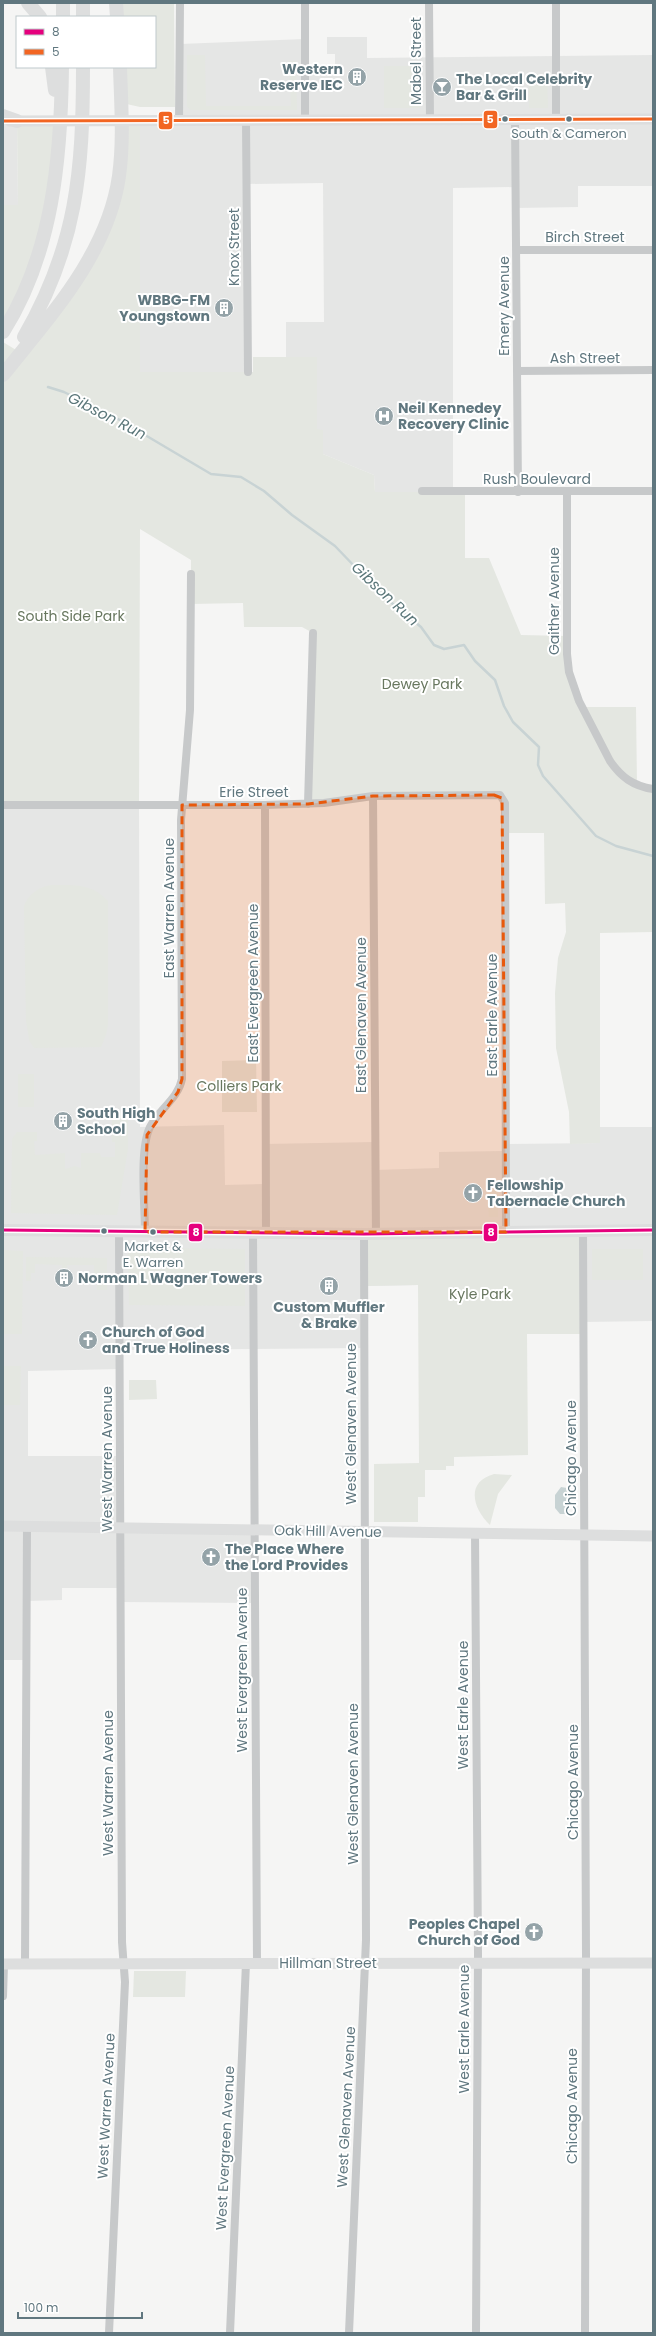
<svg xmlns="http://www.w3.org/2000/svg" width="656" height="2336" viewBox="0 0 656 2336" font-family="Poppins,sans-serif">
<rect width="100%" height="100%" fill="#f5f5f4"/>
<path fill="#e5e6e5" d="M327 37H367V58L653 55V186H578V207L516 208V187L453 188V492H375L374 475 323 454V430H317V357H286V322H324L323 183 246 184 248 372H140V120H179L180 44 305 39V74H335V54H327Z
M3 121H17L18 205H3Z
M3 805H139L140 1127 224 1125 225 1185 266 1184V1144L375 1142V1170L439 1168V1152L506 1151V1144L600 1143V1127H653V1321L583 1322 418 1285 364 1286V1348L120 1350V1369L28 1371V1456H120V1528L254 1530V1603L120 1602V1588H62V1600L27 1601V1660H3Z"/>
<path fill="#e4e7e1" d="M116 3H174L175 107H140L122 103 120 67H155V17H117Z
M187 55H205L206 106H291L289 61H296L297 110H191L187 107Z
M384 66H420V108H384Z
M529 74H547L548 108H529Z
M57 120 51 205 3 332V205H18L17 121Z
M122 120H140V372H253V357H317V429L323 430V454L374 475 375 492H465V558H489L521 635 567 636V654L582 707H636L637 785 653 789V932L600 933V1143L570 1144 569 1112 556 1048 555 993 558 958 566 932 565 903 545 904 544 833H505L502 798 373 796 308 804 313 633 302 627H244L243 603 191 604V560L140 529 139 805H3V342L21 353 107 222Z
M51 885C73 885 92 883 108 901V1025L106 1035 101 1047 34 1048 29 1040 26 1020 24 906C29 893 39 887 51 885Z
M256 1060 257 1112H222V1061Z
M18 1074H34V1107H18Z
M112 1113 121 1114 128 1119V1149L117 1215 11 1213 12 1139 17 1132H37V1141H34L35 1155 65 1153V1169L75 1166 81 1168V1153H100L101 1157H115V1142H112Z
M490 1180H498V1217H489L487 1187H490Z
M583 1231V1334H527L528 1455 454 1457V1466H446V1470H425V1497H418V1522H374V1464L419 1463 418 1285 364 1286V1234Z
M128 1248 245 1249V1306L129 1305Z
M592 1249H643V1280H592Z
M3 1250 23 1251 22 1334H3Z
M26 1257 107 1258V1290H97V1275H94V1265H67V1270H62V1265L35 1264V1273H31V1281H26Z
M3 1366H21L20 1405H3Z
M129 1380H156L157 1399 129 1400Z
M494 1474 512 1475 498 1494 490 1525C473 1509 465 1482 494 1474Z
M134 1971H186L185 1997H133Z"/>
<path fill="#c8d3d4" d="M561 1487 567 1488C570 1496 574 1507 566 1514H560L555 1508V1495Z"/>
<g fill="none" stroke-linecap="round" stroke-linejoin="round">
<path stroke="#c8d3d4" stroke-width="2.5" d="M48 387 64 392 118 419 211 474 241 477 264 491 292 515 335 546 382 595 421 627 434 645 444 649 464 645 475 661 495 680 504 706 513 722 539 747 538 765 543 776 596 836 616 846 653 856"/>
<path stroke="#c7c9ca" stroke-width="8" d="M305 3V121
M429 3 430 120
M556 3V119
M515 119 518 492
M179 121 180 3
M246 121 248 372
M516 250H653
M517 371 653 370
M422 491H653
M567 492V654L569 672 579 701 610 761C621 777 633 786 653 789
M373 796 376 1234
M308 804 313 633
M3 805H265L324 803 373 796 500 795 505 803 506 1232
M265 805 266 1233
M583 1231 586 1954 585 2333
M145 1232C145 1205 139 1150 150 1127 159 1109 178 1099 182 1079L181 820 190 710 191 574
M253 1233 257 1963
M475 1533 478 1954 476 2333
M25 1964 27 1527
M3 1996 4 1964
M109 2333 125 1982 122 1942 119 1232
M230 2333 246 1963
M349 2333 366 1940 364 1234"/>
<path stroke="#dddede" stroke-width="11" d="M10 121 653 119
M3 1526 653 1536
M3 1964 653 1963"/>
<path stroke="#dddede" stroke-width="12" d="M3 1230 364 1234 653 1230"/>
<path stroke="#dddede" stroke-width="14" d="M28 3 40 17
M63 3V17
M116 3 117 17
M83 17V3
M52 67 55 90
M3 116 17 121
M3 332C53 253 61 158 62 67
M24 337C77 245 83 171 83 67
M3 375C50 316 108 254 119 176 124 140 121 103 120 67"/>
<defs>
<path id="bus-1" d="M3 1230 364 1234 653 1230"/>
<path id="bus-2" d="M3 121 653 119"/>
</defs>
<use href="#bus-1" stroke="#fff" stroke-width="6"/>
<use href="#bus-2" stroke="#fff" stroke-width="6"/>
<use href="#bus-1" stroke="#e5007d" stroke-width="3"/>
<use href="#bus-2" stroke="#f26522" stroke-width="3"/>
</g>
<path fill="#e8590c" fill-opacity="0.2" stroke="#e8590c" stroke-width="3" stroke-dasharray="8 5" stroke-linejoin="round" d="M494 795 502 798 506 1232H145L147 1135 178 1092 182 1079V805L308 804 373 796Z"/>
<defs>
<symbol id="building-disc" viewBox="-11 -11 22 22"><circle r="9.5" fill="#94a3a8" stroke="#fff"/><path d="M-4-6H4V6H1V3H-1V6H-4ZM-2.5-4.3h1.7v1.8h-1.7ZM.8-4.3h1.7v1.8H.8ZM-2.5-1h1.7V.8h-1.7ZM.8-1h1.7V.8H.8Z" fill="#fff"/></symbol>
<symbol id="bar-disc" viewBox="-11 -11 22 22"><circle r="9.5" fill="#94a3a8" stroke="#fff"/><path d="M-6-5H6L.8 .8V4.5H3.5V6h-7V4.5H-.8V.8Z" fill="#fff"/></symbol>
<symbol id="hospital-disc" viewBox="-11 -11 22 22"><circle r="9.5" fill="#94a3a8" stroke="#fff"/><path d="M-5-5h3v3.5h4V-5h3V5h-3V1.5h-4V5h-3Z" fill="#fff"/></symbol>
<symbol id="church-disc" viewBox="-11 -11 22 22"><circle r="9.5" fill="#94a3a8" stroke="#fff"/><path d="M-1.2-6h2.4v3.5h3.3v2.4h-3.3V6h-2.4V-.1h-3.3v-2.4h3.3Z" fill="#fff"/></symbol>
</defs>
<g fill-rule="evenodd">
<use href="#building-disc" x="346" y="66" width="22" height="22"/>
<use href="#bar-disc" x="431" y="76" width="22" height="22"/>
<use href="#building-disc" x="213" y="297" width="22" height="22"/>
<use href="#hospital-disc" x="373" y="405" width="22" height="22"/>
<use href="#building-disc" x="52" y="1110" width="22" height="22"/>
<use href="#church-disc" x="462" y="1182" width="22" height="22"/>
<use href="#building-disc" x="53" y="1267" width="22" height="22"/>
<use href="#building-disc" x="318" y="1275" width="22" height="22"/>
<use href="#church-disc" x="77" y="1329" width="22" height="22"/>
<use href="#church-disc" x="200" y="1546" width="22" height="22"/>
<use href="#church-disc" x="523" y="1921" width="22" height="22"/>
</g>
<g fill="#60777f" stroke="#fff" stroke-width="1.5">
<circle cx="505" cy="119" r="3.5"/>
<circle cx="569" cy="119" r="3.5"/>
<circle cx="104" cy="1231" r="3.5"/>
<circle cx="153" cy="1232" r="3.5"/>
</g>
<g text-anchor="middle" stroke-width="4" stroke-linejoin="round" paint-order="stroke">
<g font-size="13" fill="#60777f" stroke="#fff">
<text x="569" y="138">South &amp; Cameron</text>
<text x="153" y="1251">Market &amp;<tspan x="153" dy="16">E. Warren</tspan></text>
</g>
<g font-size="14" fill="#60777f" stroke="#fff">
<text transform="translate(416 61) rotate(-90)" y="5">Mabel Street</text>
<text x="585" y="242">Birch Street</text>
<text transform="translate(234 247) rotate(-90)" y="5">Knox Street</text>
<text transform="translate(504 306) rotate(-90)" y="5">Emery Avenue</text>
<text x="585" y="363">Ash Street</text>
<text x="537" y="484">Rush Boulevard</text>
<text transform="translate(554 601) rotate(-90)" y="5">Gaither Avenue</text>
<text x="254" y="797">Erie Street</text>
<text transform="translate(169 908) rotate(-90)" y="5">East Warren Avenue</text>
<text transform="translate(253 983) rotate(-90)" y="5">East Evergreen Avenue</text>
<text transform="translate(361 1015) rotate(-90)" y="5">East Glenaven Avenue</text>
<text transform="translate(492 1015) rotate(-90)" y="5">East Earle Avenue</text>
<text transform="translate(351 1424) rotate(-90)" y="5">West Glenaven Avenue</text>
<text transform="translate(571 1458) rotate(-90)" y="5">Chicago Avenue</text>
<text transform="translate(107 1459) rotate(-90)" y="5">West Warren Avenue</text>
<text transform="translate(328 1531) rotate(1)" y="5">Oak Hill Avenue</text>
<text transform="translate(242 1670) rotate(-90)" y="5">West Evergreen Avenue</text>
<text transform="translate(463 1705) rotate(-90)" y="5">West Earle Avenue</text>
<text transform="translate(573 1782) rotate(-90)" y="5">Chicago Avenue</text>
<text transform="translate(108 1783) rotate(-90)" y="5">West Warren Avenue</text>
<text transform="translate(353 1784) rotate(-90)" y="5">West Glenaven Avenue</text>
<text x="328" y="1968">Hillman Street</text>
<text transform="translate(464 2029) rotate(-90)" y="5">West Earle Avenue</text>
<text transform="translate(106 2106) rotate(-87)" y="5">West Warren Avenue</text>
<text transform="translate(572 2106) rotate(-90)" y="5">Chicago Avenue</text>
<text transform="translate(346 2107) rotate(-87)" y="5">West Glenaven Avenue</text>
<text transform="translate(225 2148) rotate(-87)" y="5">West Evergreen Avenue</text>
</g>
<g font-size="14" font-weight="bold" fill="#60777f" stroke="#fff" text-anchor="start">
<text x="343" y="74" text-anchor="end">Western<tspan x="343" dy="16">Reserve IEC</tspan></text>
<text x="456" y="84">The Local Celebrity<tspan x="456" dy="16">Bar &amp; Grill</tspan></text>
<text x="210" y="305" text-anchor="end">WBBG-FM<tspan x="210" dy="16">Youngstown</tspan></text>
<text x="398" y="413">Neil Kennedey<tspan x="398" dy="16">Recovery Clinic</tspan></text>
<text x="77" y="1118">South High<tspan x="77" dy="16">School</tspan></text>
<text x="487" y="1190">Fellowship<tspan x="487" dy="16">Tabernacle Church</tspan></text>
<text x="78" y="1283">Norman L Wagner Towers</text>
<text x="329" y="1312" text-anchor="middle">Custom Muffler<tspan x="329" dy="16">&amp; Brake</tspan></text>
<text x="102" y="1337">Church of God<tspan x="102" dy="16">and True Holiness</tspan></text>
<text x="225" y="1554">The Place Where<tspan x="225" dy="16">the Lord Provides</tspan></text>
<text x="520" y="1929" text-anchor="end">Peoples Chapel<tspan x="520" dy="16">Church of God</tspan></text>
</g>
<g font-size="14" fill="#68775f" stroke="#fff">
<text x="71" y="621">South Side Park</text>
<text x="422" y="689">Dewey Park</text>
<text x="239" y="1091">Colliers Park</text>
<text x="480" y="1299">Kyle Park</text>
</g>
<g font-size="15" font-style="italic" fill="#5b777a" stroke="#fff">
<text transform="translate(107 416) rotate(27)" y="5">Gibson Run</text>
<text transform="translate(385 594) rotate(43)" y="5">Gibson Run</text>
</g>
</g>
<g stroke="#fff" stroke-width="1.5">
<rect x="483" y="110" width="15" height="19" rx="4" fill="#f26522"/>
<rect x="158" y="111" width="15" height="19" rx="4" fill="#f26522"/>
<rect x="188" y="1223" width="15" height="19" rx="4" fill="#e5007d"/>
<rect x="483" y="1223" width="15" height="19" rx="4" fill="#e5007d"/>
</g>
<g font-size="11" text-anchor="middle" font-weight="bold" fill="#fff">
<text x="490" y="123">5</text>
<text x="166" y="124">5</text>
<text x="196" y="1236">8</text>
<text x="491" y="1236">8</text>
</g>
<rect width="656" height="2336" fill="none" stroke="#60777f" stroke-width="8"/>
<rect x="16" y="16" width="140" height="52" fill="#ffffff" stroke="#bfc9cc"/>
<rect x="24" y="29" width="20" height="6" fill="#e5007d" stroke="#bfc9cc"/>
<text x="52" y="36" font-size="12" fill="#60777f">8</text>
<rect x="24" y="49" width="20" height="6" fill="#f26522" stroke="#bfc9cc"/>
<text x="52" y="56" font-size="12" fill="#60777f">5</text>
<path d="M18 2312v6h124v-6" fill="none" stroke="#60777f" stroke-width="2"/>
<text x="24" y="2312" font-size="12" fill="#60777f" stroke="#ffffff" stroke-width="3" paint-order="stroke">100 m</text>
</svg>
